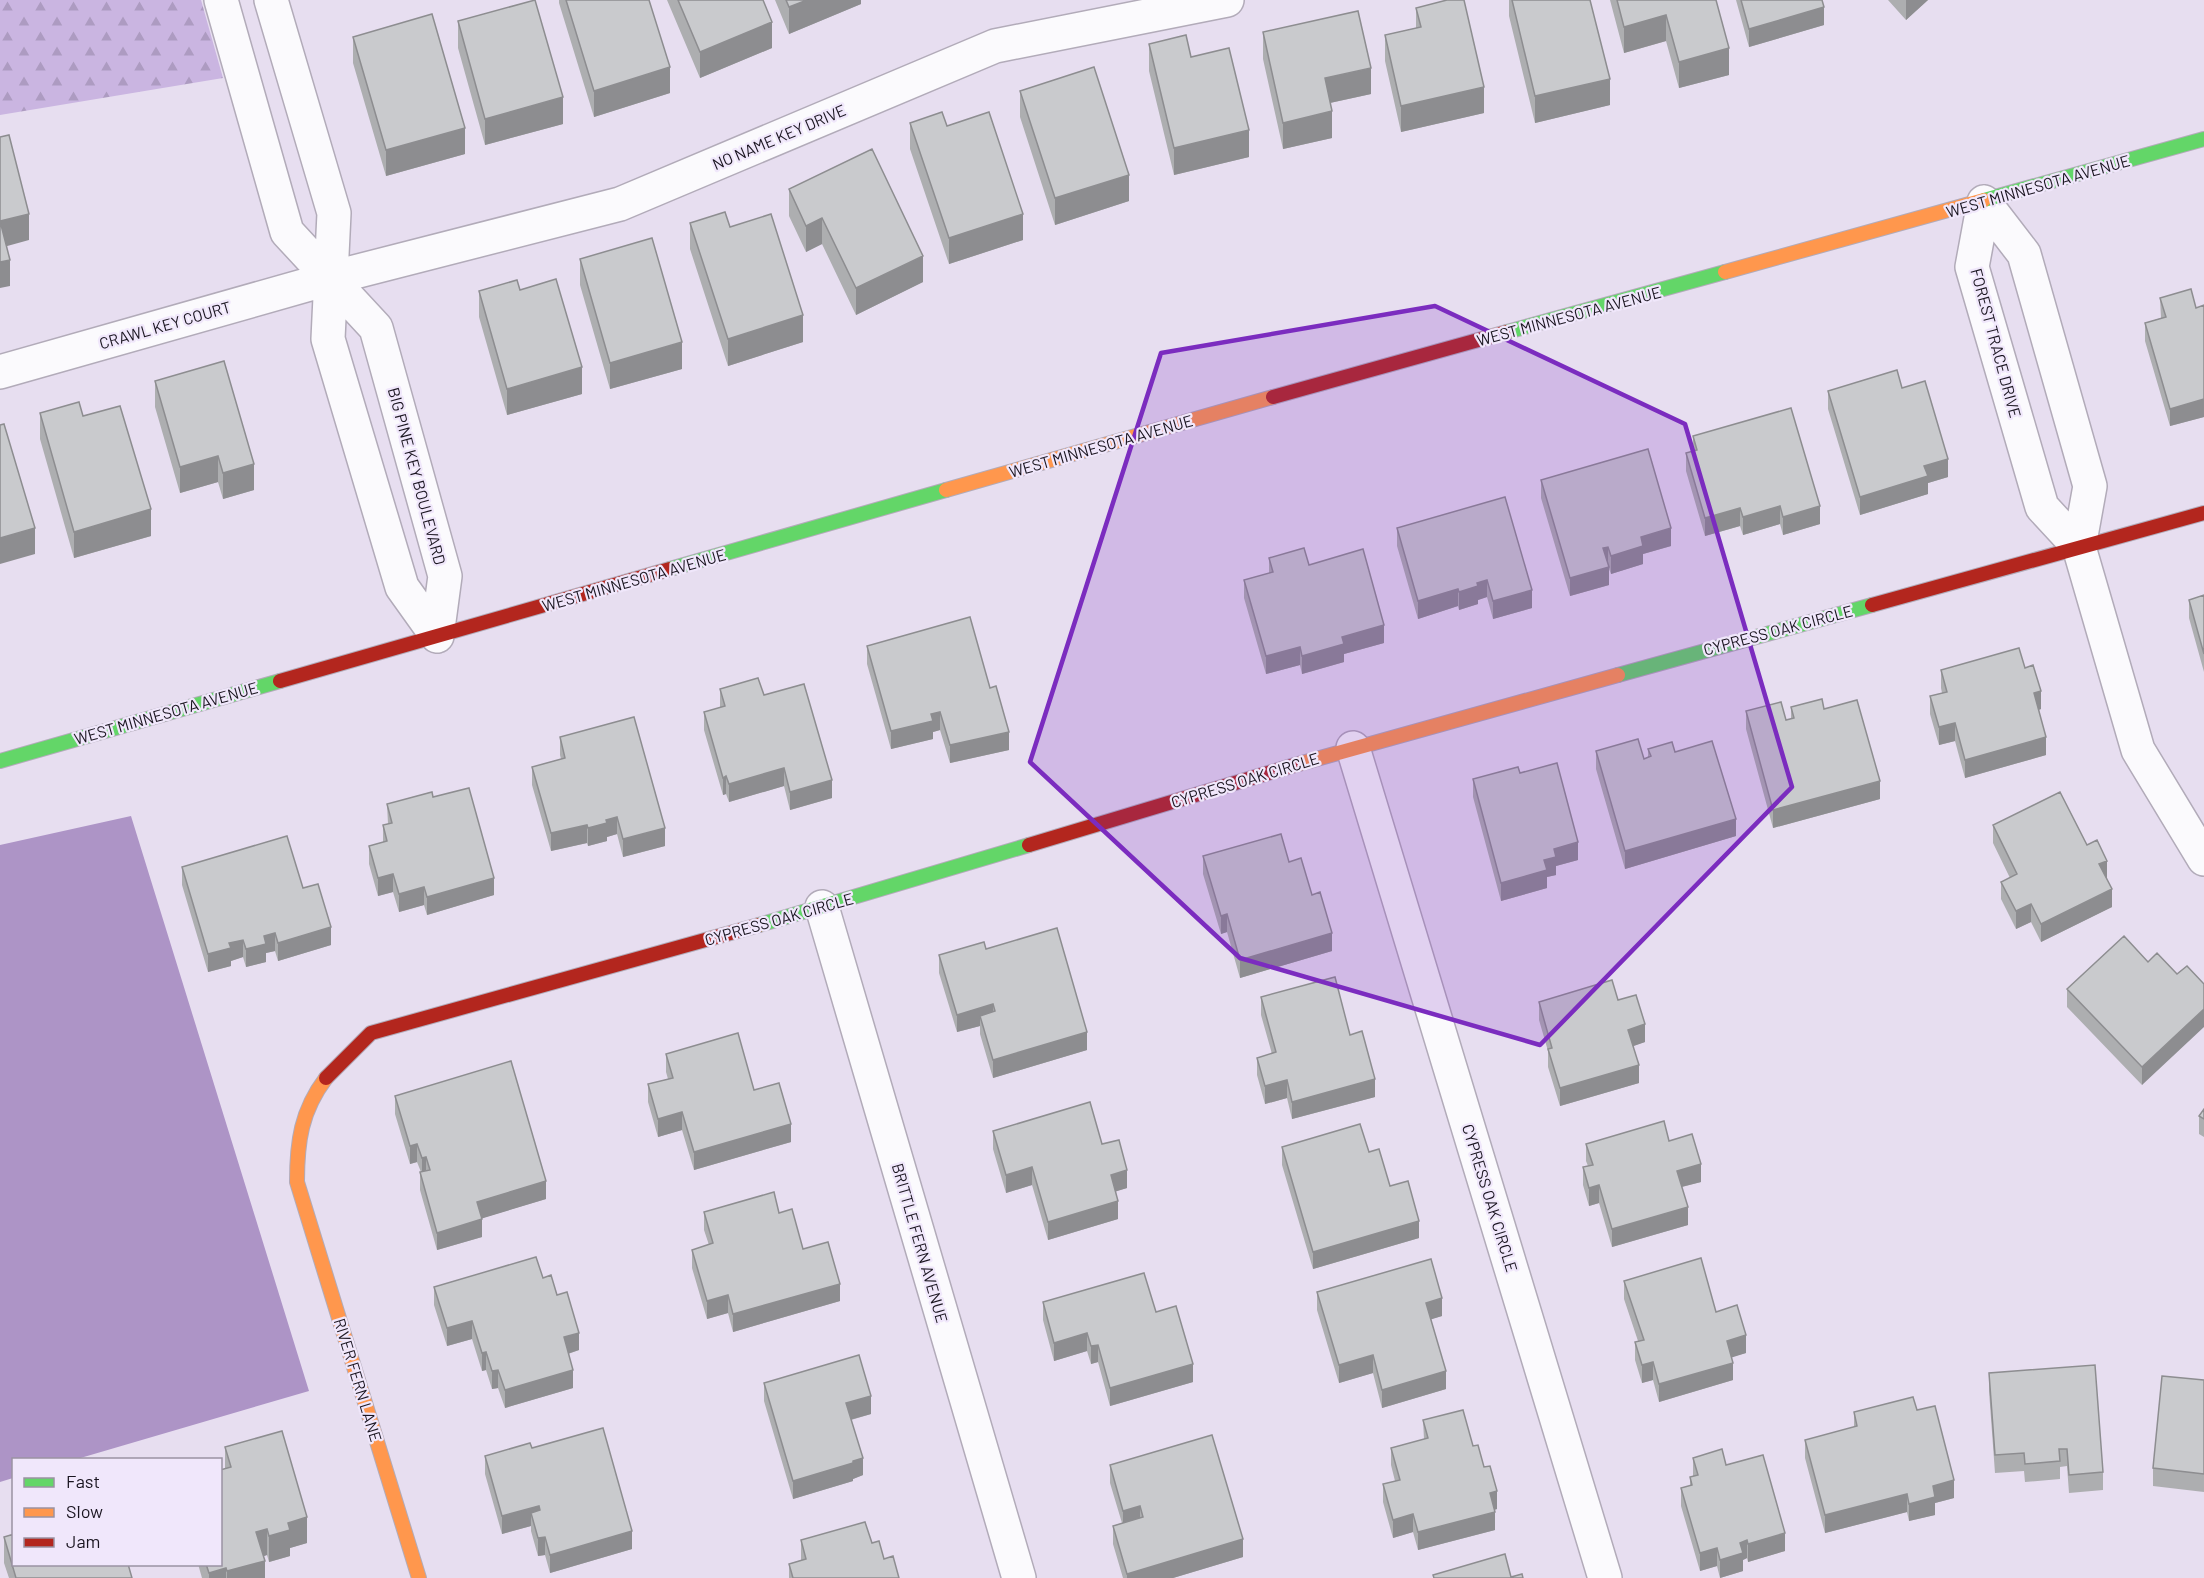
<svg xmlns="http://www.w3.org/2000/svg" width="2204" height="1578" viewBox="0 0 2204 1578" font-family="Barlow,sans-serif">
<defs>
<pattern id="forest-firs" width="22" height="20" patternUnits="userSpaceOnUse" patternTransform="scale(1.5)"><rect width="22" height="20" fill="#cab5e1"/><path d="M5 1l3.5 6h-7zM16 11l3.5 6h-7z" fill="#ad9bc1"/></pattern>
</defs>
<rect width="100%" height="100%" fill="#e7def0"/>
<path fill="url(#forest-firs)" d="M0 0H201L223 78 0 115Z"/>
<path fill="#ad94c6" d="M131 816 309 1391 77 1459 14 1460 13 1478 0 1482V845Z"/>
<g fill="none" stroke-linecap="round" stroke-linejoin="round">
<defs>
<path id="street" d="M221 0 287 232 376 328 445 576 437 636
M271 0 334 213 328 339 402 587 437 636
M1984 202 2024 254 2090 486 2079 547 2138 750 2204 859
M1984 202 1972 267 2042 507 2079 547
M0 372 331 278 620 204 995 46 1227 0
M1353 748 1605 1578
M822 907 1019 1578"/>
<path id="fast" d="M1984 200 2204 139
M1507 332 1725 272
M670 569 946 490
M1618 675 1872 605
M0 761 280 681
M759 925 1029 845"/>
<path id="slow" d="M1725 272 1984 200
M946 490 1273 397
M1295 765 1618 675
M326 1078C301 1111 297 1142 297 1182L419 1578"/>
<path id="jam" d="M1273 397 1507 332
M1872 605 2204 513
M280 681 670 569
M1029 845 1295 765
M326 1078 371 1033 759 925"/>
</defs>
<use href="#street" stroke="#b2abb9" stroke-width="36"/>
<use href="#fast" stroke="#b2abb9" stroke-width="16"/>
<use href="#slow" stroke="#b2abb9" stroke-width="16"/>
<use href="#jam" stroke="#b2abb9" stroke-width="16"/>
<use href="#street" stroke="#fbfafd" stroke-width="33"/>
<use href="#fast" stroke="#63d668" stroke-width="14"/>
<use href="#slow" stroke="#ff974d" stroke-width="14"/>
<use href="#jam" stroke="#b3261e" stroke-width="14"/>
</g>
<path fill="#adaeb0" d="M559 0H649L670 93 594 117 559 3Z
M667 0H763L772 48 700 78Z
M775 0H861V4L789 34Z
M1509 0H1590L1610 105 1535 123 1509 16Z
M1610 0H1716L1729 75 1679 88 1666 41 1624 53Z
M1736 0H1822L1824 25 1749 47Z
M1888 0H1928L1906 20Z
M1416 8 1484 113 1401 132 1385 61V35L1416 28Z
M458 21 563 124 485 145 458 48Z
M1263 32 1371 94 1330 103 1332 138 1283 149 1263 59Z
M353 37 465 154 386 176 353 63Z
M1149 44 1191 57 1249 157 1174 175 1149 71Z
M1020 91 1129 201 1055 225 1020 117Z
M910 123 947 126 1023 240 949 264 910 149Z
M789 189 923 282 856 315 822 244 806 252 789 216Z
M690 223 803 342 728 366 690 249Z
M580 259 682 369 610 389 580 285Z
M520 290 582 394 507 415 479 317V291Z
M2160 298 2196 308 2204 305V417L2170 426 2145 341V323L2161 318Z
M155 381 254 490 223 499 218 482 180 493 155 407Z
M1902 388 1948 477 1928 483V494L1860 515 1828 409V391Z
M40 413 83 416 151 536 74 558 40 439Z
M1693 436 1820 524 1783 535 1780 524 1743 535 1740 526 1705 536 1686 471V453L1693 451Z
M1541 480 1671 546 1643 554V564L1611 574 1609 569V585L1570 596 1541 498Z
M1397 528 1532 608 1493 619 1487 597 1478 600V604L1459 610 1458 606 1418 619 1397 546Z
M1269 558 1309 565 1384 643 1344 654V662L1302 674 1300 665 1266 674 1244 598V580L1269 573Z
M2204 595V672L2189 618V600Z
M867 646 990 688 1009 750 950 763 940 730 933 732V739L891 749 867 664Z
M2025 668 2041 709 2039 710 2046 755 1965 778 1955 741 1939 745 1930 714V696L1942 693 1941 688V670Z
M720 689 764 695 832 798 790 810 784 786 729 802 726 794 723 795 704 730V712L720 708Z
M1791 707 1824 709 1880 799 1773 828 1746 729V711L1786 720 1791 719Z
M560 737 665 846 623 857 617 834 607 837V841L588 846 587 843 551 851 532 785V767L561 759 560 755Z
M1648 749 1675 752 1736 836 1625 869 1596 769V751L1644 759 1648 757Z
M1520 773 1578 860 1556 866V875L1547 877V888L1501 901 1473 797V779Z
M433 797 494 895 427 915 424 905 399 912 393 892 378 896 369 864V846L383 842V825L388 824 387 804Z
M1993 825 2087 845 2107 878 2112 907 2041 942 2031 922 2016 929 2001 899V882L2010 878 1993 843Z
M1203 856 1289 862 1312 895 1332 951 1240 978 1227 932 1221 934 1203 874Z
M182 867 303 888 331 945 278 961 275 951 266 953V962L246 967 243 957 231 961V966L208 972 182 885Z
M986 949 1087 1050 993 1078 980 1034V1026L957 1032 939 973V955Z
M2148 962 2177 974 2142 1085 2067 1007V989Z
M1261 997 1350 1035 1375 1097 1292 1119 1287 1098 1265 1104 1257 1075V1058L1272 1054 1261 1015Z
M1618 1000 1645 1042 1633 1046 1639 1083 1560 1106 1548 1067V1051L1539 1020V1002Z
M666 1054 754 1090 791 1142 694 1170 682 1130 658 1137 648 1102V1084L668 1079 666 1072Z
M395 1096 546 1199 482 1218V1237L437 1250 420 1190V1172H421L417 1162 410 1164 395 1114Z
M2204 1109V1137L2199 1134V1116Z
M993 1131 1102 1144 1127 1188 1116 1191 1118 1219 1048 1240 1032 1185 1006 1193 993 1149Z
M1669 1141 1701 1182 1682 1187 1688 1225 1612 1247 1599 1203 1589 1206 1583 1185V1167L1588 1166 1586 1161V1144Z
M1282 1147 1369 1152 1390 1186 1419 1238 1313 1269 1282 1165Z
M704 1212 779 1213 803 1249 840 1301 733 1332 728 1313 707 1319 692 1268V1250L709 1245 704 1230Z
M543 1278 557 1295 579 1350 568 1354 573 1388 505 1408 498 1388 492 1389 486 1370 482 1371 472 1339 447 1346 434 1305V1287Z
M1624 1281 1716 1312 1746 1353 1731 1357 1733 1380 1659 1402 1653 1380 1642 1383 1635 1360V1342L1638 1341 1624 1299Z
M1317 1292 1442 1316 1431 1319 1446 1389 1382 1408 1373 1373 1339 1383 1317 1310Z
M1043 1302 1156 1312 1193 1382 1110 1406 1098 1362 1091 1364 1087 1351 1054 1361 1043 1320Z
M1989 1373 2103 1472V1490L2069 1493 2067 1466 2060 1467V1479L2025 1482 2024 1471 1995 1473 1989 1391Z
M2204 1380V1492L2153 1486V1468Z
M764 1383 871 1414 851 1420 863 1475 853 1479V1481L793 1499 764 1401Z
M1917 1410 1954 1498 1935 1503V1515L1909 1521 1907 1512 1825 1533 1805 1458V1440L1854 1427V1412Z
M1423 1420 1473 1446 1484 1467 1497 1509 1494 1510 1495 1530 1418 1550 1413 1532 1393 1538 1383 1502V1484L1395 1481 1391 1465V1448L1424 1439Z
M225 1447 307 1543 290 1548V1556L269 1562 267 1555 263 1556 265 1578H202L198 1564H220L225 1469Z
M532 1448 632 1549 550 1573 545 1555 538 1556 531 1531V1526L502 1534 485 1474V1456Z
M1693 1458 1726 1465 1785 1551 1748 1562 1747 1558 1743 1560V1571L1720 1578 1717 1566 1700 1571 1681 1506V1488L1690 1486V1477L1693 1476Z
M1110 1465 1243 1557 1173 1578H1123L1113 1544V1526L1122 1523 1110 1483Z
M4 1537 132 1578H9L4 1563Z
M801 1540 872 1543 899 1578H789V1564L801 1560Z"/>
<path fill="#8d8d90" d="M807 0H861V4L789 34V7Z
M1906 0H1928L1906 20Z
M1824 7V25L1749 47V29Z
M1666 15V41L1624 53V27Z
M772 22V48L700 78V52Z
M1729 48V75L1679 88V62Z
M670 67V93L594 117V91Z
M1371 68V94L1325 104V78Z
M1610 79V105L1535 123V96Z
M1484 87V113L1401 132V106Z
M563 97V124L485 145V119Z
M1332 111V138L1283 149V123Z
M465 128V154L386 176V150Z
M1249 130V157L1174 175V148Z
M1129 175V201L1055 225V198Z
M29 214V240L0 248V221Z
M1023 214V240L949 264V238Z
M822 218V244L806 252V226Z
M923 256V282L856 315V288Z
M10 260V286L0 288V262Z
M803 315V342L728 366V339Z
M682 342V369L610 389V363Z
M582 367V394L507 415V389Z
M2204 399V417L2170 426V409Z
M218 456V482L180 493V467Z
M1948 459V477L1928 483V494L1860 515V497L1924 466Z
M254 464V490L223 499V473Z
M1780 506V524L1743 535V517Z
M1820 506V524L1783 535V517Z
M1740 508V526L1705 536V518Z
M151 509V536L74 558V532Z
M35 528V554L0 564V538Z
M1671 528V546L1643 554V564L1611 574V556L1641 537Z
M1608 547V565L1603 548Z
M1609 567V585L1570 596V578Z
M1487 580V597L1478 600V604L1459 610V592L1477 583Z
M1458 589V606L1418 619V601Z
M1532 590V608L1493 619V601Z
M1384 625V643L1344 654V662L1302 674V656L1342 637Z
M1300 647V665L1266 674V656Z
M2041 691V709L2034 711V693Z
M940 712V730L933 732V739L891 749V731L931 714Z
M1955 723V741L1939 745V727Z
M1009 732V750L950 763V745Z
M2046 737V755L1965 778V760Z
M784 768V786L729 802V784Z
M726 776V794L723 795V778Z
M832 780V798L790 810V792Z
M1880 781V799L1773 828V810Z
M617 817V834L607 837V841L588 846V828L606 820Z
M1736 819V836L1625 869V851Z
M587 825V843L551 851V833Z
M665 828V846L623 857V839Z
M1578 842V860L1556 866V875L1547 877V888L1501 901V883L1544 860 1554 849Z
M2107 861V878L2099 882V864Z
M393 874V892L378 896V878Z
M494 878V895L427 915V897Z
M424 887V905L399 912V894Z
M2112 889V907L2041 942V924Z
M2031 904V922L2016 929V911Z
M1227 914V932L1221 934V916Z
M331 927V945L278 961V943Z
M275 933V951L266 953V962L246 967V949L264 936Z
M1332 933V951L1240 978V960Z
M243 940V957L231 961V966L208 972V954L229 943Z
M993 1004V1022L980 1016V1026L957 1032V1015Z
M2204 1009V1027L2142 1085V1067Z
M1645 1024V1042L1628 1048V1030Z
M1087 1032V1050L993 1078V1060Z
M1639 1065V1083L1560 1106V1088Z
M1375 1079V1097L1292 1119V1102Z
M1287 1080V1098L1265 1104V1086Z
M682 1112V1130L658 1137V1119Z
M791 1124V1142L694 1170V1152Z
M417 1144V1162L410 1164V1146Z
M426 1157V1175L422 1176V1158Z
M1701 1164V1182L1677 1188V1171Z
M1032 1167V1185L1006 1193V1175Z
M1127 1170V1188L1111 1193V1175Z
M546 1181V1199L477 1220V1202Z
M1599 1185V1203L1589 1206V1188Z
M1118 1201V1219L1048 1240V1222Z
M1688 1207V1225L1612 1247V1229Z
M482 1219V1237L437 1250V1233Z
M1419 1221V1238L1313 1269V1252Z
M840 1284V1301L733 1332V1314Z
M728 1295V1313L707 1319V1301Z
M1442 1298V1316L1426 1321V1303Z
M472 1321V1339L447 1346V1328Z
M579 1333V1350L564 1355V1337Z
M1087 1333V1351L1054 1361V1343Z
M1746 1335V1353L1727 1359V1341Z
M1098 1345V1362L1091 1364V1346Z
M486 1352V1370L482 1371V1353Z
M1373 1355V1373L1339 1383V1365Z
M1653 1362V1380L1642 1383V1365Z
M1733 1363V1380L1659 1402V1384Z
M1193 1364V1382L1110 1406V1388Z
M498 1370V1388L492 1389V1371Z
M573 1370V1388L505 1408V1390Z
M1446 1371V1389L1382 1408V1390Z
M871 1396V1414L846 1421V1403Z
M863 1458V1475L853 1479V1481L793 1499V1481Z
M1954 1480V1498L1935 1503V1515L1909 1521V1504L1933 1486Z
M1497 1491V1509L1490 1511V1493Z
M1907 1494V1512L1825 1533V1515Z
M539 1506V1524L531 1513V1526L502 1534V1516Z
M1140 1506V1523L1123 1528V1511Z
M1495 1512V1530L1418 1550V1532Z
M1413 1514V1532L1393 1538V1520Z
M307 1517V1543L290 1548V1556L269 1562V1536L288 1523Z
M267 1529V1555L256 1559V1532Z
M632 1531V1549L550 1573V1555Z
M1785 1533V1551L1748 1562V1544Z
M545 1537V1555L538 1556V1538Z
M1243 1539V1557L1173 1578H1127V1574Z
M1747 1540V1558L1743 1560V1571L1720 1578V1560L1740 1543Z
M1717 1548V1566L1700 1571V1553Z
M265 1561V1578H227V1571Z
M226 1568V1578H209V1573Z"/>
<path fill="#c9cacd" stroke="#8d8d90" stroke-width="1.5" d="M535 0 563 97 485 119 458 21Z
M566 0H649L670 67 594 91Z
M678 0H763L772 22 700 52Z
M786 0H807L789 7Z
M1447 0H1464L1484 87 1401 106 1385 35 1421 27 1416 8Z
M1512 0H1590L1610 79 1535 96Z
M1617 0H1716L1729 48 1679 62 1666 15 1624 27Z
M1741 0H1822L1824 7 1749 29Z
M1358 11 1371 68 1325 78 1332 111 1283 123 1263 32Z
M432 14 465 128 386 150 353 37Z
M1186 35 1191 57 1229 48 1249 130 1174 148 1149 44Z
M1094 67 1129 175 1055 198 1020 91Z
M942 112 947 126 989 112 1023 214 949 238 910 123Z
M9 135 29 214 0 221 10 260 0 262V137Z
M872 149 923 256 856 288 822 218 806 226 789 189Z
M725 212 730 227 771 214 803 315 728 339 690 223Z
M652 238 682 342 610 363 580 259Z
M556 279 582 367 507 389 479 291 517 280 520 290Z
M2191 289 2196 308 2204 305V399L2170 409 2145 323 2166 317 2160 298Z
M224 361 254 464 223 473 218 456 180 467 155 381Z
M1897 370 1902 388 1925 381 1948 459 1924 466 1928 476 1860 497 1828 391Z
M79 402 83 416 120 406 151 509 74 532 40 413Z
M1791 408 1820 506 1783 517 1780 506 1743 517 1740 508 1705 518 1686 453 1697 450 1693 436Z
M4 424 35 528 0 538V425Z
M1648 449 1671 528 1641 537 1643 546 1611 556 1608 547 1603 548 1609 567 1570 578 1541 480Z
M1505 497 1532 590 1493 601 1487 580 1477 583 1478 586 1459 592 1458 589 1418 601 1397 528Z
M1304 548 1309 565 1363 549 1384 625 1342 637 1344 644 1302 656 1300 647 1266 656 1244 580 1273 572 1269 558Z
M2204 595V654L2189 600Z
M970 617 990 688 996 686 1009 732 950 745 940 712 931 714 933 721 891 731 867 646Z
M2019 648 2025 668 2033 665 2041 691 2034 693 2046 737 1965 760 1955 723 1939 727 1930 696 1947 692 1941 670Z
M758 678 764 695 804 684 832 780 790 792 784 768 729 784 726 776 723 778 704 712 725 706 720 689Z
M1822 699 1824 709 1857 700 1880 781 1773 810 1746 711 1781 702 1786 720 1794 718 1791 707Z
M634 717 665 828 623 839 617 817 606 820 607 823 588 828 587 825 551 833 532 767 565 758 560 737Z
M1638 739 1644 759 1651 756 1648 749 1672 742 1675 752 1712 741 1736 819 1625 851 1596 751Z
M1557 763 1578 842 1554 849 1556 857 1544 860 1547 870 1501 883 1473 779 1518 767 1520 773Z
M469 788 494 878 427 897 424 887 399 894 393 874 378 878 369 846 387 841 383 825 392 823 387 804 432 792 433 797Z
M2060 792 2087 845 2097 840 2107 861 2099 864 2112 889 2041 924 2031 904 2016 911 2001 882 2017 874 1993 825Z
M1281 834 1289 862 1301 858 1312 895 1320 892 1332 933 1240 960 1227 914 1221 916 1203 856Z
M287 836 303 888 318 884 331 927 278 943 275 933 264 936 266 944 246 949 243 940 229 943 231 948 208 954 182 867Z
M1057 928 1087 1032 993 1060 980 1016 995 1011 993 1004 957 1015 939 955 984 942 986 949Z
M2124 936 2148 962 2157 953 2177 974 2187 966 2204 984V1009L2142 1067 2067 989Z
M1335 977 1350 1035 1362 1031 1375 1079 1292 1102 1287 1080 1265 1086 1257 1058 1276 1052 1261 997Z
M1612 980 1618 1000 1636 995 1645 1024 1628 1030 1639 1065 1560 1088 1548 1049 1552 1048 1539 1002Z
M738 1033 754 1090 779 1083 791 1124 694 1152 682 1112 658 1119 648 1084 673 1078 666 1054Z
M511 1061 546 1181 477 1202 482 1219 437 1233 420 1172 430 1170 426 1157 422 1158 417 1144 410 1146 395 1096Z
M1090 1102 1102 1144 1119 1140 1127 1170 1111 1175 1118 1201 1048 1222 1032 1167 1006 1175 993 1131Z
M2204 1109V1119L2199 1116Z
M1664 1121 1669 1141 1692 1134 1701 1164 1677 1171 1688 1207 1612 1229 1599 1185 1589 1188 1583 1167 1593 1165 1586 1144Z
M1360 1124 1369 1152 1379 1149 1390 1186 1408 1181 1419 1221 1313 1252 1282 1147Z
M774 1192 779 1213 792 1209 803 1249 828 1242 840 1284 733 1314 728 1295 707 1301 692 1250 713 1243 704 1212Z
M536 1257 543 1278 551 1275 557 1295 567 1292 579 1333 564 1337 573 1370 505 1390 498 1370 492 1371 486 1352 482 1353 472 1321 447 1328 434 1287Z
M1701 1258 1716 1312 1737 1305 1746 1335 1727 1341 1733 1363 1659 1384 1653 1362 1642 1365 1635 1342 1644 1340 1624 1281Z
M1431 1259 1442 1298 1426 1303 1446 1371 1382 1390 1373 1355 1339 1365 1317 1292Z
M1144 1273 1156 1312 1176 1306 1193 1364 1110 1388 1098 1345 1091 1346 1087 1333 1054 1343 1043 1302Z
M859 1355 871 1396 846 1403 863 1458 853 1461V1463L793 1481 764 1383Z
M2095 1365 2103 1472 2069 1475 2067 1449H2059L2060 1461 2025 1464 2024 1453 1995 1455 1989 1373Z
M2162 1376 2204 1380V1474L2153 1468Z
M1913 1397 1917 1410 1935 1406 1954 1480 1933 1486 1935 1497 1909 1504 1907 1494 1825 1515 1805 1440 1857 1426 1854 1412Z
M1463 1410 1473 1446 1478 1445 1484 1467 1490 1466 1497 1491 1490 1493 1495 1512 1418 1532 1413 1514 1393 1520 1383 1484 1400 1480 1391 1448 1428 1438 1423 1420Z
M603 1428 632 1531 550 1555 545 1537 538 1538 531 1513 540 1510 539 1506 502 1516 485 1456 530 1443 532 1448Z
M282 1431 307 1517 288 1523 290 1530 269 1536 267 1529 256 1532 265 1561 227 1571 226 1568 209 1573 206 1564H220V1470L231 1467 225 1447Z
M1212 1435 1243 1539 1127 1574 1113 1526 1143 1517 1140 1506 1123 1511 1110 1465Z
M1722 1449 1726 1465 1763 1455 1785 1533 1748 1544 1747 1540 1740 1543 1743 1553 1720 1560 1717 1548 1700 1553 1681 1488 1692 1485 1690 1477 1698 1475 1693 1458Z
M865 1522 872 1543 879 1541 884 1559 893 1556 899 1578H793L789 1564 806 1559 801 1540Z
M14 1534V1564H128L132 1578H16L4 1537Z
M1505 1554 1511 1577 1522 1574 1523 1578H1434L1433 1575Z"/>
<path fill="#7b2cbf" fill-opacity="0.2" stroke="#7b2cbf" stroke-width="4.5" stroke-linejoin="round" d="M1435 306 1685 424 1792 787 1540 1045 1240 958 1030 762 1161 353Z"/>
<g text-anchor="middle" stroke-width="4.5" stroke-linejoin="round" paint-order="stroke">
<g font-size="16" fill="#19141f" stroke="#f0e7fb">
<text transform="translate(779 137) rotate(-23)" y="6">NO NAME KEY DRIVE</text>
<text transform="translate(2038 186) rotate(-16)" y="6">WEST MINNESOTA AVENUE</text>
<text transform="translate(1569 316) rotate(-15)" y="6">WEST MINNESOTA AVENUE</text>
<text transform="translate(165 325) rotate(-16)" y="6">CRAWL KEY COURT</text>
<text transform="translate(1996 343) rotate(75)" y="6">FOREST TRACE DRIVE</text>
<text transform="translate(1101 446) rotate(-16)" y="6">WEST MINNESOTA AVENUE</text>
<text transform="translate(417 476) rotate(75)" y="6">BIG PINE KEY BOULEVARD</text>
<text transform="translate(634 580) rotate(-16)" y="6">WEST MINNESOTA AVENUE</text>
<text transform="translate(1778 630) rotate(-15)" y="6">CYPRESS OAK CIRCLE</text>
<text transform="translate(166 713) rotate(-16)" y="6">WEST MINNESOTA AVENUE</text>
<text transform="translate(1245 780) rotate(-17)" y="6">CYPRESS OAK CIRCLE</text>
<text transform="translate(779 919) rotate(-16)" y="6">CYPRESS OAK CIRCLE</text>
<text transform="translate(1490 1198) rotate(73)" y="6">CYPRESS OAK CIRCLE</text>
<text transform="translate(920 1243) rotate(74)" y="6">BRITTLE FERN AVENUE</text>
<text transform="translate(358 1380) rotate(73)" y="6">RIVER FERN LANE</text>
</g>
</g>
<rect x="12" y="1458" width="210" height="108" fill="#f0e7fb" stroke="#9a93a3" stroke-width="1.5"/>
<rect x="24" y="1478" width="30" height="9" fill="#63d668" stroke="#9a93a3" stroke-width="1.5"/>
<text x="66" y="1488" font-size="18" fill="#19141f">Fast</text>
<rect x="24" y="1508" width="30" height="9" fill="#ff974d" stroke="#9a93a3" stroke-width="1.5"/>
<text x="66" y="1518" font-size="18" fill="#19141f">Slow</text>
<rect x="24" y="1538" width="30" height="9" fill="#b3261e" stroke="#9a93a3" stroke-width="1.5"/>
<text x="66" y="1548" font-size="18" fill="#19141f">Jam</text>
</svg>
